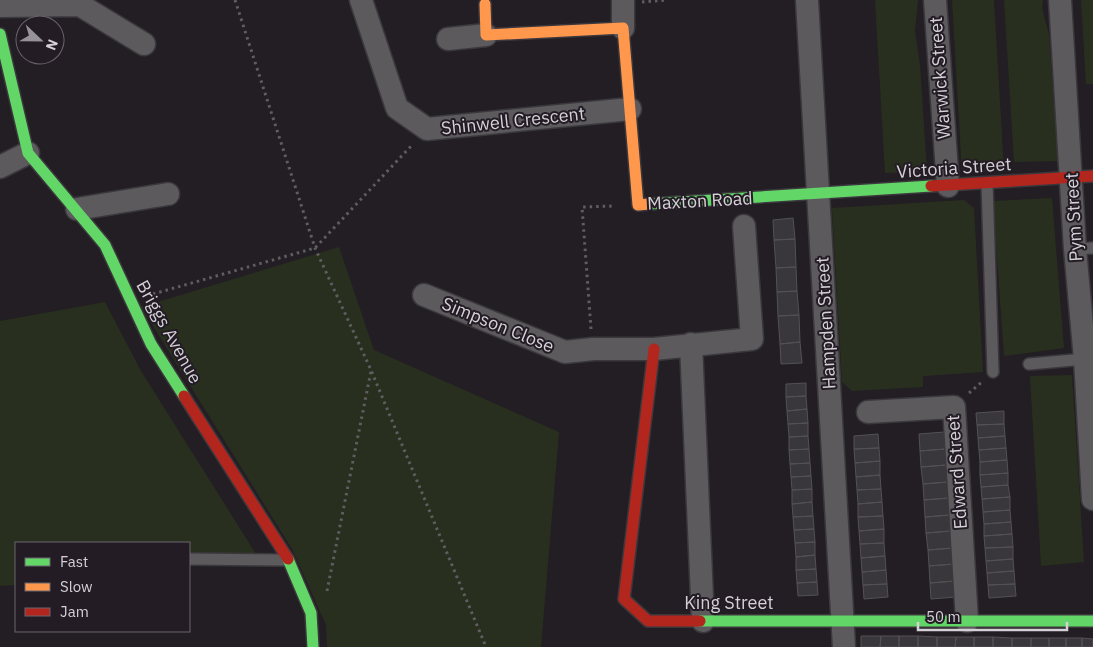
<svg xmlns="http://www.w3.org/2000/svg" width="1093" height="647" viewBox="0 0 1093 647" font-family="'IBM Plex Sans',sans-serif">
<rect width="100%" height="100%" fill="#221e23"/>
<path fill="#292f1f" d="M875 0H918L915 31 920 65 927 172 885 173Z
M952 0H994L1004 170 962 173Z
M1004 0H1043L1042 8 1049 35 1058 161 1014 162Z
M1081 0H1093V84H1086Z
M1052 198 1064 348 1004 356 993 201Z
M964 200 974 208 983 372 923 376V387L852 391 842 382 832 208Z
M339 247 374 350 559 432 541 647H327L326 625 292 549 141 307Z
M105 302 141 371 256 554 189 553V543H16V585L0 586V321Z
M1072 375 1084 562 1041 566 1030 376Z"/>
<path fill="#3a373c" stroke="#545155" d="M793 218 795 239 774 240 773 220Z
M795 239 796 267 776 268 774 240Z
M796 267 797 291 777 292 776 268Z
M797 291 799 315 778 316 777 292Z
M799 315 800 342 780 344 778 316Z
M800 342 802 363 781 364 780 344Z
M806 383V396L786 397V384Z
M806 396 807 409 787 411 786 397Z
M807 409 808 423 788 424 787 411Z
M1004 411V424L977 425 976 413Z
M808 423V436L789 437 788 424Z
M1004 424 1005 436 978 438 977 425Z
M944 432 945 449 920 451 919 434Z
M878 434 879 448 854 449V436Z
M808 436 809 449 789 450V437Z
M1005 436 1006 448 979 450 978 438Z
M879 448 880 461 855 463 854 449Z
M1006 448 1007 460 980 462 979 450Z
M809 449 810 463 790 464 789 450Z
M945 449 946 465 921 467 920 451Z
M1007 460 1008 473 980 475V462Z
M880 461V475L856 477 855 463Z
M810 463 811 476 791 477 790 464Z
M946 465 948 482 923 484 921 467Z
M1008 473V485L981 487 980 475Z
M880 475 881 489 857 490 856 477Z
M811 476 812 489 792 490 791 477Z
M948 482 949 498 924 500 923 484Z
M1008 485 1010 497 982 499 981 487Z
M812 489V502L792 504V490Z
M881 489 882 502 858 504 857 490Z
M1010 497V510L983 512 982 499Z
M949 498 950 515 925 517 924 500Z
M812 502 813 516 793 517 792 504Z
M882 502 883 516 858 517V504Z
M1010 510 1011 522 984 524 983 512Z
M950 515 951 531 926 533 925 517Z
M813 516 814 529 794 530 793 517Z
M883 516 884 529 859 531 858 517Z
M1011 522 1012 534 984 536V524Z
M814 529 815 542 795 543 794 530Z
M884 529V543L860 544 859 531Z
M951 531 953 548 928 550 926 533Z
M1012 534 1013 547 985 548 984 536Z
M815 542V555L796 557 795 543Z
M884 543 885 556 861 558 860 544Z
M1013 547V559L986 561 985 548Z
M953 548 954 564 929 566 928 550Z
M815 555 816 569 796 570V557Z
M885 556 886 570 862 572 861 558Z
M1013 559 1014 571 987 573 986 561Z
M954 564 955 581 930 583 929 566Z
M816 569 817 582 797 583 796 570Z
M886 570 887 584 863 585 862 572Z
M1014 571 1015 584 988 585 987 573Z
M955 581 956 597 931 599 930 583Z
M817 582 818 595 798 596 797 583Z
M887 584 888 597 864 599 863 585Z
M1015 584 1016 596 989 598 988 585Z
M861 636H881L880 647H861Z
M881 636H899V647H880Z
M899 636H918V647H899Z
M918 636 937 637V647H918Z
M937 637H956L955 647H937Z
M956 637H974V647H955Z
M974 637H993V647H974Z
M993 637 1012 638V647H993Z
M1012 638H1031V647H1012Z
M1031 638H1049V647H1031Z
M1049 638H1066V647H1049Z
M1066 638H1082V647H1066Z
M1082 638 1093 639V647H1082Z"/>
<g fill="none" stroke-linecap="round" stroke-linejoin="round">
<defs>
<path id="lane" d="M987 183 993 372
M1075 249 1093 248
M1029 364 1085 359
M189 559 287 560"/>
<path id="street" d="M361 0 397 108 427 129 630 109
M807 0 844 647
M935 0 948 186
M1060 0 1075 249 1085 359 1093 499
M0 6 80 5 144 44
M623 28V0
M448 39 486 35
M0 167 28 153
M77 209 168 194
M424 295 565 352 593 349H654L752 339 744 226
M691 344 703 621
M868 412 954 407 967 621"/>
<path id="fast" d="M0 34 28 153 105 245 151 344 184 396
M649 204 931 186
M288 559 311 613 313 647
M700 621H1093"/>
<path id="slow" d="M485 4 486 35 623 28 638 205 649 204"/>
<path id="jam" d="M931 186 1093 176
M654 349 624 599 648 621H700
M184 396 288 559"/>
</defs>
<use href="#lane" stroke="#3b383d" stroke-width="14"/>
<use href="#street" stroke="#3b383d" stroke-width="25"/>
<use href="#fast" stroke="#3b383d" stroke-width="14"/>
<use href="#slow" stroke="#3b383d" stroke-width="14"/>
<use href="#jam" stroke="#3b383d" stroke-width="14"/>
<path stroke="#605d61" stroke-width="3" stroke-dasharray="2.5 4" stroke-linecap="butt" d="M235 0 315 248 371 370 486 647
M642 2 667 0
M153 294 315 248 413 144
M591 329 582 207 615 206
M969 393 983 381
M327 591 371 371"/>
<use href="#lane" stroke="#5c5a5d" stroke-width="11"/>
<use href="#street" stroke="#5c5a5d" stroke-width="22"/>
<use href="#fast" stroke="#63d668" stroke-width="11"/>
<use href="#slow" stroke="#ff974d" stroke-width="11"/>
<use href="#jam" stroke="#b3261e" stroke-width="11"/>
</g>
<g text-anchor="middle" stroke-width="4" stroke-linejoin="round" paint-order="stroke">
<g font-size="18" fill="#d5d1d7" stroke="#231c25">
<text transform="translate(940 78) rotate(-94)" y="6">Warwick Street</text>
<text transform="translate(513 121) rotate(-6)" y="6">Shinwell Crescent</text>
<text transform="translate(954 168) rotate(-4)" y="6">Victoria Street</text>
<text transform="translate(700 201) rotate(-3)" y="6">Maxton Road</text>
<text transform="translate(1074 217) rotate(-93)" y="6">Pym Street</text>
<text transform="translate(826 323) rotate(-93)" y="6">Hampden Street</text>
<text transform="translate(498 325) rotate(22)" y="6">Simpson Close</text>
<text transform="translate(169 332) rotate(61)" y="6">Briggs Avenue</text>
<text transform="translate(957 472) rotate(-94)" y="6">Edward Street</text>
<text x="729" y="609">King Street</text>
</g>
</g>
<rect x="15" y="542" width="175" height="90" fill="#231c25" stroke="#6a646c"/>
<rect x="25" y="558" width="25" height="8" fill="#63d668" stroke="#6a646c"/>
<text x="60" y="567" font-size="15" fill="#d5d1d7">Fast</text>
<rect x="25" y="583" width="25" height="8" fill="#ff974d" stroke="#6a646c"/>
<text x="60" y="592" font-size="15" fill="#d5d1d7">Slow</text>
<rect x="25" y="608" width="25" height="8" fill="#b3261e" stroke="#6a646c"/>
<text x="60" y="617" font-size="15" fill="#d5d1d7">Jam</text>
<g transform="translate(40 40) rotate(112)"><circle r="24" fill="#231c25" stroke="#6a646c"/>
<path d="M0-4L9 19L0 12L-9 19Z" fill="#969298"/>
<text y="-8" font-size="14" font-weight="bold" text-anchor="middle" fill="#d5d1d7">N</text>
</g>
<path d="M918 622v8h149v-8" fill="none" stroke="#d5d1d7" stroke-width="2.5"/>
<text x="926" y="622" font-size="15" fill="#d5d1d7" stroke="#231c25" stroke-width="4" paint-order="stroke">50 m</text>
</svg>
